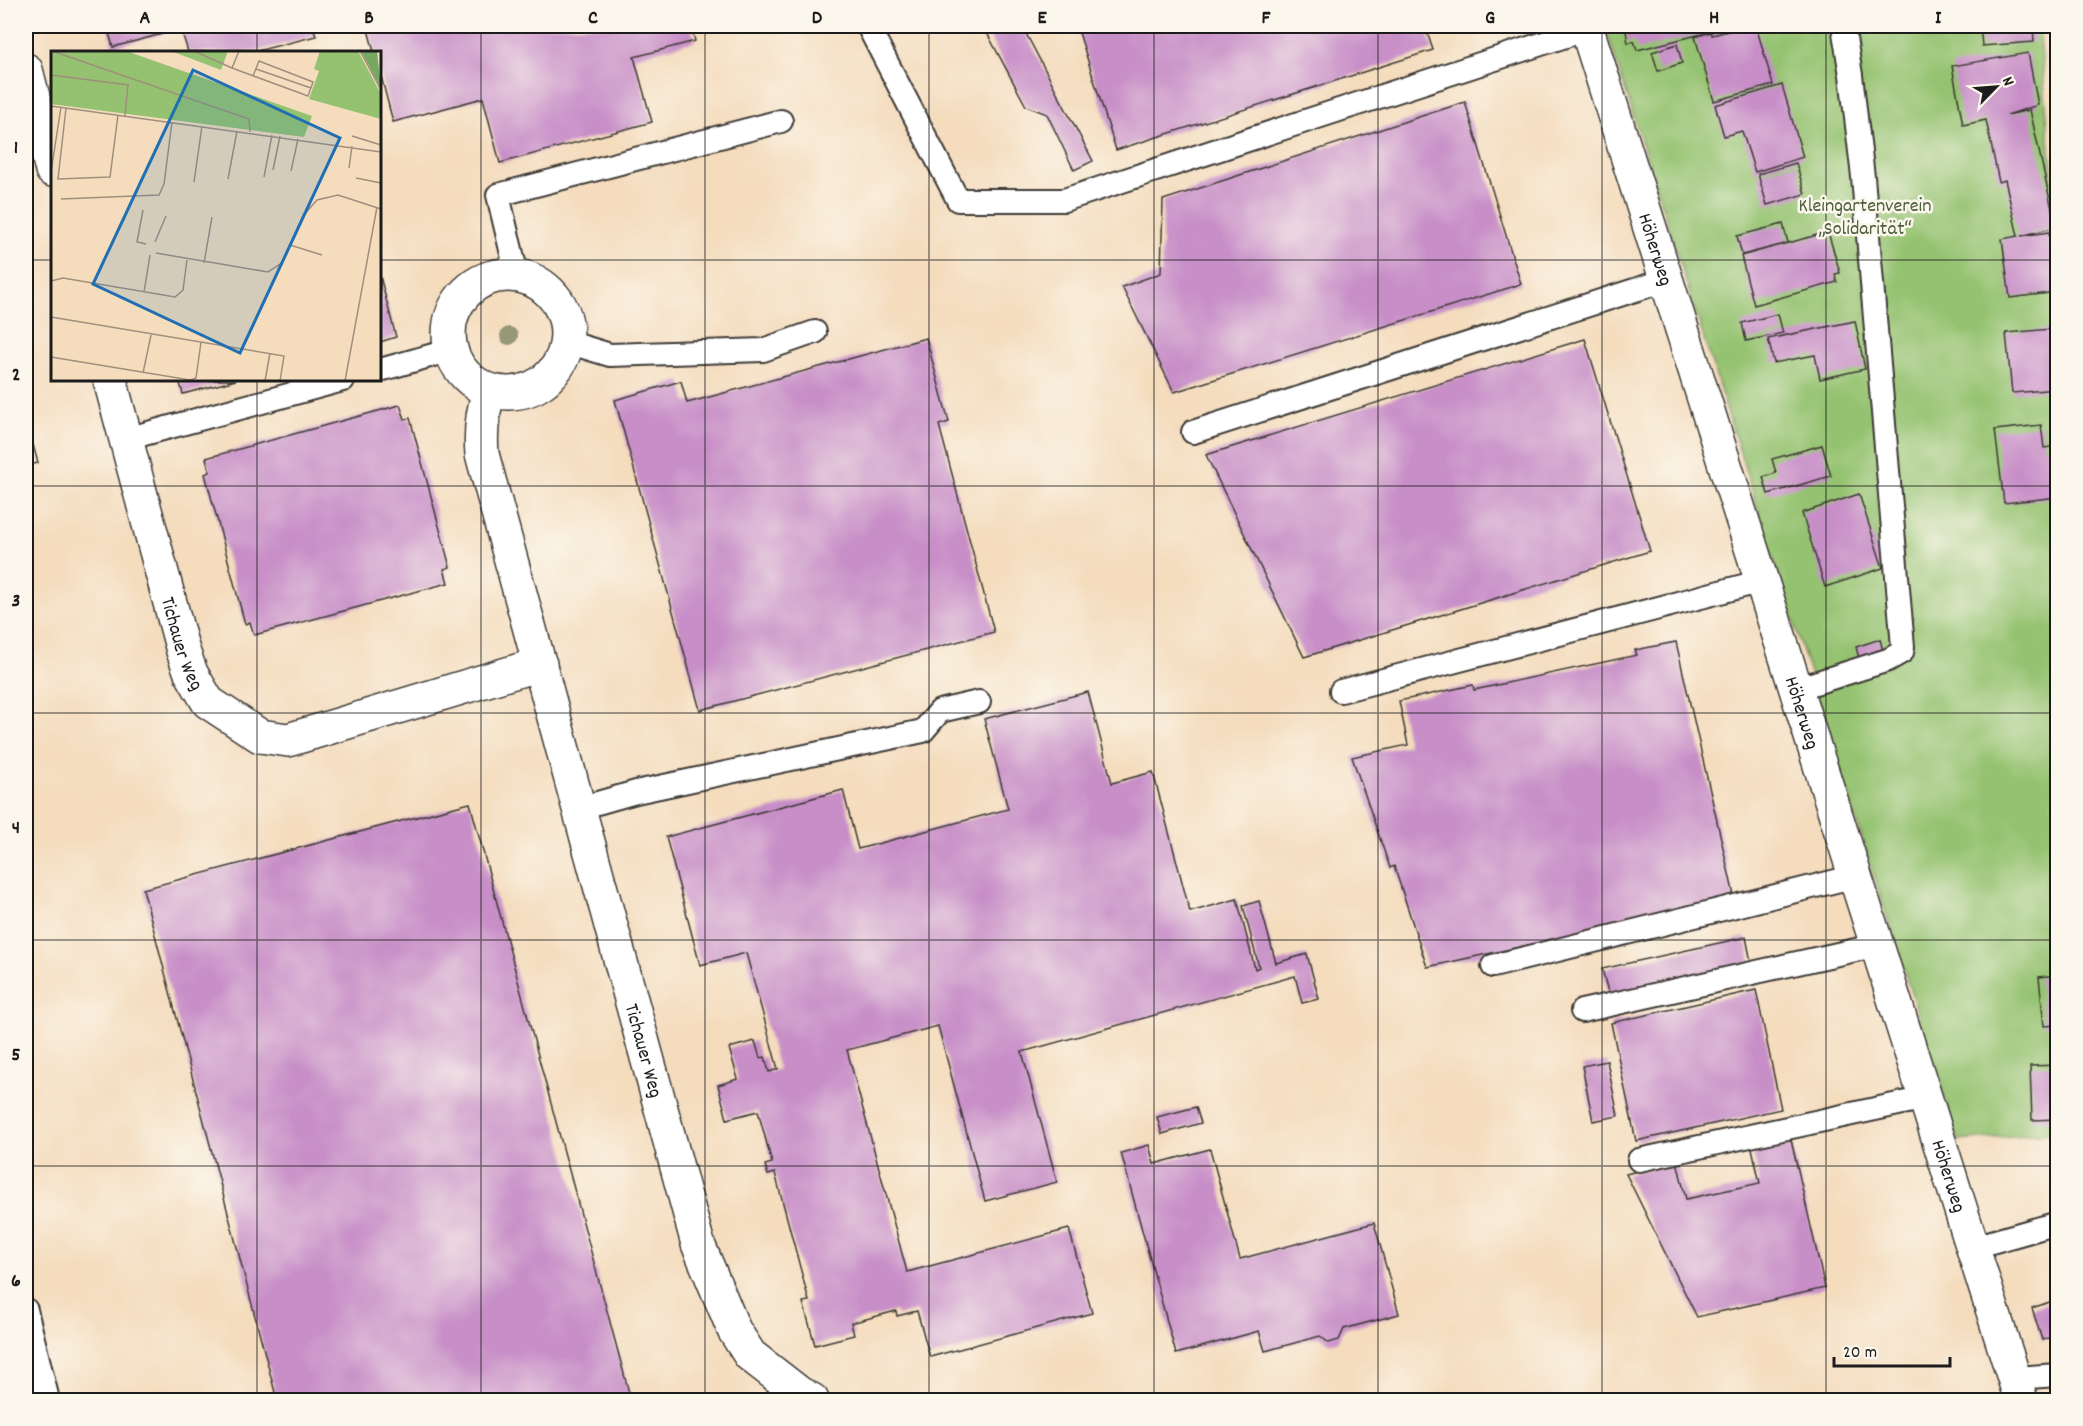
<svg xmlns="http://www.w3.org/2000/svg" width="2083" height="1426" viewBox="0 0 2083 1426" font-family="Dekko,sans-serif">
<rect width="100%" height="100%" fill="#fbf7ec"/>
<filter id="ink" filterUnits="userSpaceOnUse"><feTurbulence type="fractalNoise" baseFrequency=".0167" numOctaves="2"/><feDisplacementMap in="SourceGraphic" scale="12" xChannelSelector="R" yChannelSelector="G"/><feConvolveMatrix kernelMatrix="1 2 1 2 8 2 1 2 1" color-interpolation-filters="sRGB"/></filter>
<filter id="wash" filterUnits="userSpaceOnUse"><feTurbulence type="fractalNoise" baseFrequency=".008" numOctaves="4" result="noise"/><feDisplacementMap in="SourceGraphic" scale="24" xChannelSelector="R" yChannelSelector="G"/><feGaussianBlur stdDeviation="1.35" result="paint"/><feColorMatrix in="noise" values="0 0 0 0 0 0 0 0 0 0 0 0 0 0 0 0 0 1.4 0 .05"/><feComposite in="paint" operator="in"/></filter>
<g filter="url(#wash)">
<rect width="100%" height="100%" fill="#f4dcbd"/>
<path fill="#94c270" stroke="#586f46" stroke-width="1.5" d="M1605 26H2039L2058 239 2057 1132 1958 1141Z"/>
<g id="blocks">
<path fill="#c78ec7" d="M107 26H313L316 36 253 52H188L181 29 113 47Z
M367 26H691L695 41 634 57 652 122 500 163 483 98 393 122 380 72V52H374Z
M996 26H1022L1093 161 1074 170 1047 114 1026 106 986 31Z
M1077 26H1425L1433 50 1116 150Z
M1631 26H1721L1722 29 1637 50 1634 41 1628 43 1626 31 1632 30Z
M1748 26H1756L1773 85 1714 101 1695 37 1711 32 1712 35Z
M1980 26H2033L2034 42 1982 46Z
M1677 44 1682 63 1658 71 1652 52Z
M2028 53 2038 105 2007 115 2030 110 2056 227 2021 236 2049 232 2057 292 2010 298 2002 239 2018 236 2005 180 1999 182 1986 120 1963 125 1952 66Z
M1782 85 1803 157 1755 172 1742 131 1724 136 1715 105Z
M1465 102 1521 284 1174 392 1122 287 1161 273 1163 200Z
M1796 163 1805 194 1767 205 1758 174Z
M1783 224 1788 243 1742 255 1737 236Z
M1828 232 1840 273 1835 274 1837 282 1754 305 1741 256Z
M380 276 396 337 380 342Z
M1778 314 1783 333 1746 341 1742 323Z
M1855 321 1865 369 1820 379 1815 355 1774 363 1768 339Z
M2052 329 2058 389 2012 393 2006 333Z
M926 338 949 422 939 425 994 632 700 710 615 400 681 381 687 403Z
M1585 339 1650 551 1304 657 1206 455Z
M179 380H236L183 394Z
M400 405 405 419 410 418 450 567 444 569 448 583 254 635 250 622 245 624 205 474 210 472 206 458Z
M26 419 38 463 26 466Z
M2041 425 2044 448 2057 446 2058 497 2004 503 1995 430Z
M1822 445 1831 476 1768 494 1763 477 1776 473 1772 459Z
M1859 494 1883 568 1825 587 1802 513Z
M1880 639 1884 655 1860 662 1856 647Z
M1676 642 1735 900 1427 967 1394 866 1390 868 1352 757 1408 745 1399 701 1473 685 1474 690 1637 655 1635 650Z
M1088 692 1112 783 1153 772 1190 912 1237 899 1255 969 1259 967 1243 906 1259 901 1276 963 1307 954 1319 999 1302 1003 1295 976 1022 1052 1057 1182 985 1201 938 1026 847 1050 907 1272 1069 1229 1092 1313 930 1357 917 1311 897 1316 896 1311 851 1323 854 1335 815 1345 803 1302 809 1301 775 1173 768 1175 765 1165 772 1163 758 1111 727 1119 718 1085 738 1079 729 1048 755 1041 760 1058 765 1057 769 1072 778 1069 746 953 700 965 666 837 843 790 858 849 1008 809 984 719Z
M470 803 631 1400H277L143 889Z
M1746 937 1752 967 1610 1000 1602 969Z
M2058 975V1025L2044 1026 2039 977Z
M1756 990 1781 1109 1636 1141 1611 1023Z
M1607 1061 1618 1116 1593 1121 1582 1066Z
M2058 1065V1119L2032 1120 2030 1066Z
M1196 1107 1201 1123 1162 1134 1157 1117Z
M1790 1135 1825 1288 1697 1317 1626 1174 1677 1161 1686 1199 1760 1183 1751 1144Z
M1149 1145 1154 1164 1210 1149 1240 1259 1374 1223 1399 1314 1344 1329 1339 1340 1329 1343 1320 1336 1265 1351 1259 1331 1176 1354 1121 1153Z
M2058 1299V1335L2042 1340 2032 1308Z
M26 1347 40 1400H26Z"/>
</g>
</g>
<g filter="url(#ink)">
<use href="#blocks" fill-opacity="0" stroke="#3c3934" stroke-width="1.5"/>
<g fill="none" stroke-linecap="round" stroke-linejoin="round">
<defs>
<path id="service" d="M868 26 958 200H1064L1587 29
M517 275 498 195 781 121
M567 342 610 355 763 350 815 332
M380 370 451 350
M1193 432 1666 280
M126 439 343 380
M1796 689 1888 660 1902 652 1903 647 1863 177 1851 75 1843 26
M1341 691 1762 581
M580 808 636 792 923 731 940 711 979 702
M1493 966 1856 876
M1582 1011 1878 945
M1639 1160 1926 1098
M1974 1247 2058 1223
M26 1310 48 1400
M2015 1378 2058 1375"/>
<g id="minor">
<path d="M26 70 52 170"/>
<circle cx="508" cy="334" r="59"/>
<path id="s1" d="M110 380 183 651 191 673 208 702 260 736 288 740 540 664"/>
<path id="s2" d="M489 391C482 413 480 431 482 454L698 1244 734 1330 750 1355 799 1393 812 1400"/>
</g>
<g id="tertiary">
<path id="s3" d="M1586 26 2021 1400"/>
</g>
</defs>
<use href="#service" stroke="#3c3934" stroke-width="26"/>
<use href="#minor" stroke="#3c3934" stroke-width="36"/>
<use href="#tertiary" stroke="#3c3934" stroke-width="36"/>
<use href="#service" stroke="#fff" stroke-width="22"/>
<use href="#minor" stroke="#fff" stroke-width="33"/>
<use href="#tertiary" stroke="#fff" stroke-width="33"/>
</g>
<circle fill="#989777" cx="509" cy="336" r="9"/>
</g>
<path fill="none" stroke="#1c1c1c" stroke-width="1.5" stroke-opacity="0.55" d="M257 26V52M481 26V1400M705 26V1400M929 26V1400M1154 26V1400M1378 26V1400M1602 26V1400M1826 26V1400M26 260H52M380 260H2058M257 380V1400M26 486H2058M26 713H2058M26 940H2058M26 1166H2058"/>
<g text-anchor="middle" stroke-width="5" stroke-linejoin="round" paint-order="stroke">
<g font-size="20" fill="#4c5e3e" stroke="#fbf7ec">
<text x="1865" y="211">Kleingartenverein<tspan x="1865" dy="23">„Solidarität“</tspan></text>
</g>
<g font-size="20" fill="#1c1c1c" stroke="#fbf7ec">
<text dy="7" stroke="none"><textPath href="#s3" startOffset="234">Höherweg</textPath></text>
<text dy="7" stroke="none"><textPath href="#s1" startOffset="273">Tichauer Weg</textPath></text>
<text dy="7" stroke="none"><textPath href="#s3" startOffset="720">Höherweg</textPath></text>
<text dy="7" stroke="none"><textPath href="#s2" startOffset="682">Tichauer Weg</textPath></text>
<text dy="7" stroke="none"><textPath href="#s3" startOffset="1206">Höherweg</textPath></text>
</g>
</g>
<g transform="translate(51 51)">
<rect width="330" height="330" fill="#f4dcbd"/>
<path d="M0 0H75L261 65 253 86 0 53ZM120 0H177L170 19ZM269 0H307L330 43V68L258 48 268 20 263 18Z" fill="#94c270"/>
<path d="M310 0H326L330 38Z" fill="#77a862"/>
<path fill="none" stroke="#9e8f7d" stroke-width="1.5" d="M1 0 198 68 199 81M143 0 181 17 257 45 262 31 208 10 202 25M309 0 330 39M181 17 188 0M205 18 260 37M0 24 78 34M0 55 330 101M15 57 7 128 59 126 67 64M74 65 77 33M301 85 330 94M298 117 301 95M222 119 229 85M240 120 247 88M0 121 10 56M213 126 221 84M305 127 330 132M177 128 186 80M143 131 151 75M10 148 108 144 113 133 121 71M92 159 86 191 95 193M104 191 115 165M239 194 271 204M105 202 217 221 231 212 252 165 266 149 287 144 330 158M153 212 161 166M0 230 12 227 124 246 132 239 136 209M93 241 99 204M0 266 233 305 229 330M0 306 139 329 145 327 150 291M92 322 100 284M214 330 219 302M294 330 326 156"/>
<path fill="#1f6fb2" fill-opacity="0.15" stroke="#1f6fb2" stroke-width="3" d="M142 19 289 87 189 302 42 233Z"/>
<rect width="330" height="330" fill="none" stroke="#1c1c1c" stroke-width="3"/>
</g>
<rect width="2083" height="1426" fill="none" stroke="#fbf7ec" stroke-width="66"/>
<g transform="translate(1996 87) rotate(65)" stroke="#fbf7ec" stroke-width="4.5" paint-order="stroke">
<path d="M0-4.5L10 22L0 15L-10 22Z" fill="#1c1c1c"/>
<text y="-9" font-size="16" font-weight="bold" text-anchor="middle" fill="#1c1c1c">N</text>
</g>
<path d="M1834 1357v9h116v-9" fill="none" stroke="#1c1c1c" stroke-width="3"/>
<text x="1843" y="1357" font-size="18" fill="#1c1c1c" stroke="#fbf7ec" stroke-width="4.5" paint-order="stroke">20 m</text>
<rect x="33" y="33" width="2017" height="1360" fill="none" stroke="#1c1c1c" stroke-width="2"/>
<g font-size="20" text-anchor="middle" font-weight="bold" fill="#1c1c1c">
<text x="145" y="23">A</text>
<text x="369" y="23">B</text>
<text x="593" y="23">C</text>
<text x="817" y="23">D</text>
<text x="1042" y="23">E</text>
<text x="1266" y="23">F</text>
<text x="1490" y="23">G</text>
<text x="1714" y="23">H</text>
<text x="1938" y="23">I</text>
<text x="16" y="153">1</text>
<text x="16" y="380">2</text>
<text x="16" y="606">3</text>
<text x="16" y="833">4</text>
<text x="16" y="1060">5</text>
<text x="16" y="1286">6</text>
</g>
</svg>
